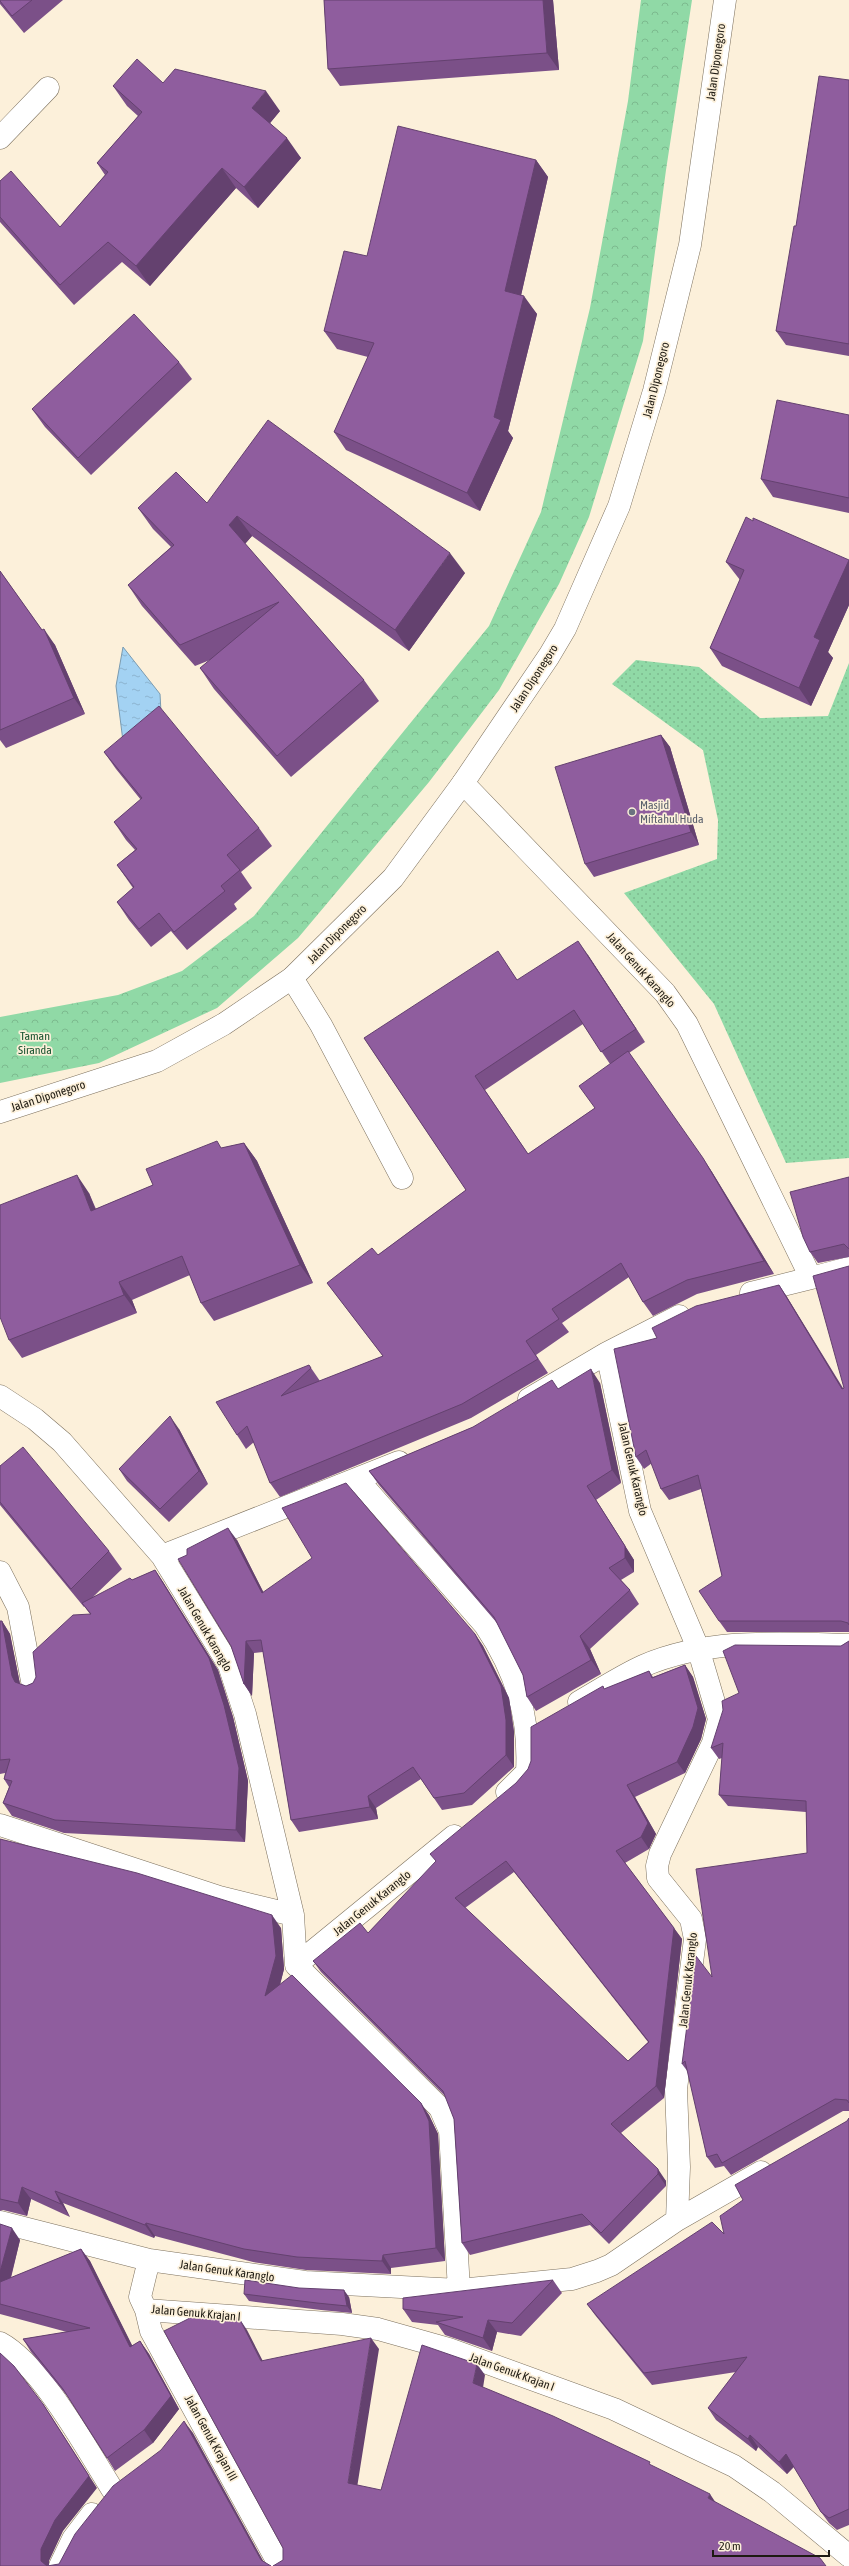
<svg xmlns="http://www.w3.org/2000/svg" width="849" height="2566" viewBox="0 0 849 2566" font-family="'Asap Condensed',sans-serif">
<defs>
<pattern id="grass-dots" width="8" height="8" patternUnits="userSpaceOnUse"><rect width="8" height="8" fill="#90d9a6"/><path d="M2 2h.1M6 6h.1" fill="none" stroke="#7cba8e" stroke-width="1.8" stroke-linecap="round"/></pattern>
<pattern id="park-crowns" width="20" height="18" patternUnits="userSpaceOnUse"><rect width="20" height="18" fill="#90d9a6"/><path d="M2 6a3 3 0 1 1 6 0M12 15a3 3 0 1 1 6 0" fill="none" stroke="#7cba8e"/></pattern>
<pattern id="water-ripples" width="26" height="14" patternUnits="userSpaceOnUse"><rect width="26" height="14" fill="#a3d2f3"/><path d="M2 4q2-2 4 0t4 0M15 11q2-2 4 0t4 0" fill="none" stroke="#8cb4cf"/></pattern>
</defs>
<rect width="100%" height="100%" fill="#fcf0da"/>
<path fill="url(#grass-dots)" d="M636 660 699 667 760 718 828 716 849 663V1158L786 1163 714 1004 624 893 717 859 718 820 703 750 612 684Z"/>
<path fill="url(#park-crowns)" d="M641 0H692L666 170 643 341 589 517 559 584 499 690 429 782 298 938 217 1008 99 1063 0 1083V1017L118 995 182 971 254 916 489 626 541 512 590 308 628 101Z"/>
<path fill="url(#water-ripples)" stroke="#7b9bb0" d="M123 647 160 694 161 712 125 757 116 686Z"/>
<g fill="none" stroke-linecap="round" stroke-linejoin="round">
<defs>
<path id="minor" d="M0 138 48 88
M463 783 665 993 687 1024 811 1278 849 1268
M292 978 321 1025 402 1178
M751 1293 811 1278
M607 1353 640 1511 698 1648 719 1719 713 1743 660 1854 657 1866 658 1878 691 1919 695 1939 676 2089 679 2167 677 2220
M0 1396 35 1419 62 1442 162 1556 229 1665 245 1714 293 1915 296 1965 440 2108 450 2131 459 2290
M529 1399 607 1353 679 1316
M358 1480 485 1625C516 1671 530 1716 527 1772L507 1792
M162 1556 399 1462
M0 1572 18 1607 33 1686
M579 1702C600 1690 621 1676 643 1666 708 1638 779 1643 849 1645
M0 1825 219 1897 293 1915
M296 1965 454 1836
M0 2222 149 2260 305 2282 459 2290 572 2279 597 2271 611 2265 677 2220 761 2172
M149 2260 140 2297 146 2310 342 2324 378 2329 449 2349 614 2409 734 2466 772 2492 849 2556
M146 2310 151 2331 280 2566
M0 2343C41 2365 86 2448 112 2489
M60 2566 73 2539 92 2514"/>
<path id="major" d="M0 1112 157 1061 224 1024 292 978 393 878 463 783 549 656 565 629 619 506 654 391 690 245 725 0"/>
</defs>
<use href="#minor" stroke="#7d715e" stroke-width="23"/>
<use href="#major" stroke="#7d715e" stroke-width="23"/>
<use href="#minor" stroke="#fff" stroke-width="22"/>
<use href="#major" stroke="#fff" stroke-width="22"/>
</g>
<path fill="#7b5088" fill-rule="evenodd" d="M0 0H63L24 33 0 4Z
M324 0H553L559 70 340 86 328 69Z
M849 80V356L786 345 776 331 796 226Z
M163 83 280 111 270 123 301 158 258 208 236 188 150 286 122 262 74 305 0 222V181L60 227 105 175 97 163 138 116 127 106 113 86Z
M536 160 548 177 521 295 537 314 508 431 513 438 480 511 346 450 334 432 368 357 337 349 324 331 367 256Z
M179 362 192 379 91 475 45 427 32 409Z
M849 415V513L773 497 761 479Z
M207 503 465 573 409 651 252 536 245 544 364 680 379 701 291 777 214 689 200 668 210 660 195 666 142 606 128 585 171 547 153 529 138 508Z
M849 560V605L828 652 833 658 811 706 722 666 710 648 740 580 726 562Z
M0 571 42 630 55 645 85 714 6 748 0 740Z
M661 735 670 747 699 845 594 877 585 864Z
M104 752 259 828 272 846 241 872 252 888 234 904 237 909 187 950 171 931 151 947 129 920 117 902 133 888 117 865 135 850 126 840 114 822 141 800 116 769Z
M588 955 645 1042 629 1053 712 1172 774 1274 697 1294 653 1316 643 1302 629 1277 562 1323 569 1332 536 1355 548 1373 471 1418 280 1497 270 1483 254 1442 246 1449 237 1435 309 1365 320 1381 383 1356 337 1296 327 1283 378 1255 466 1190 364 1038 507 965 517 980ZM583 1024 610 1064 595 1108 528 1154 485 1090Z
M244 1143 257 1161 313 1283 214 1321 201 1303 190 1275 132 1300 137 1313 22 1358 9 1340 89 1193 96 1209 153 1185 222 1148Z
M849 1177V1257L818 1263 810 1252Z
M849 1266V1632H727L719 1621 722 1576 701 1489 669 1500 661 1489 652 1463 644 1469 636 1457 657 1338 779 1285 787 1297 843 1388H844Z
M600 1383 621 1483 596 1500 634 1560V1572L621 1580 630 1590 639 1604 590 1649 601 1674 536 1711 527 1697 523 1675 497 1623 379 1485 369 1471 473 1427 558 1389Z
M179 1429 208 1484 169 1522 127 1481 119 1469Z
M0 1466 109 1551 122 1569 93 1597 155 1570 163 1582 218 1670 233 1717 248 1781 245 1842 64 1833 12 1816 3 1803 9 1787 4 1779 5 1773 0 1774V1621H2L10 1634 20 1684 26 1686 33 1683 90 1614 84 1606V1607L0 1505Z
M237 1540 263 1592 475 1634 483 1646 509 1698 514 1732V1767L472 1805 442 1810 421 1779 376 1808 378 1819 299 1832 291 1820 263 1652 254 1653 252 1696 244 1684 231 1646Z
M849 1641V2111H843L731 2175 724 2166 715 2168 707 2157 688 2072 682 2064 712 1977 807 1853 806 1812 728 1806 719 1795 722 1758 719 1759 711 1748 841 1646Z
M685 1665 693 1677 706 1719 701 1739 685 1773 635 1797 656 1834 649 1849 625 1863 682 1939 664 2098 621 2133 666 2181V2186L609 2244 590 2225 470 2255 462 2243 454 2119 446 2097 321 1972 313 1961 368 1933 516 1783 605 1689 649 1671 653 1677ZM514 1872 648 2042 628 2061 465 1908Z
M0 1839 281 1928 284 1969 280 1984 429 2115 438 2134 445 2261 391 2268V2274L306 2270 253 2262 155 2236 154 2238 63 2203 70 2217 31 2199 27 2216 3 2210 0 2211Z
M849 2118V2525L837 2530 829 2523 821 2512 794 2467 787 2474 758 2447 756 2451 716 2420 708 2408 736 2372 652 2385 595 2315 587 2304 724 2234 743 2200 847 2121Z
M0 2224 20 2240 11 2278 81 2249 90 2261 132 2346 140 2341 149 2354 179 2409 153 2443 115 2471 107 2458 68 2397 31 2352 23 2339 67 2332 0 2314Z
M553 2280 562 2293 521 2336 497 2332 492 2351 445 2335 438 2325 412 2322 403 2309Z
M244 2294 349 2297 352 2313 321 2310 249 2301Z"/>
<path fill="#64416f" d="M543 0H553L559 70 547 53Z
M266 91 280 111 266 128 252 108Z
M287 138 301 158 258 208 244 187Z
M536 160 548 177 518 309 505 291Z
M222 168 236 188 150 286 136 266Z
M524 296 537 314 508 431 513 438 480 511 467 493 494 417Z
M237 516 252 536 243 546 229 525Z
M450 553 465 573 409 651 395 630Z
M849 560V605L828 652 833 658 811 706 799 688 814 637Z
M44 629 55 645 85 714 74 698Z
M661 735 670 747 699 845 691 832Z
M578 941 588 955 645 1042 636 1029Z
M244 1143 257 1161 313 1283 300 1265Z
M703 1158 712 1172 774 1274 764 1261Z
M77 1175 89 1193 103 1229 91 1211Z
M119 1282 132 1300 137 1313 124 1295Z
M779 1285 787 1297 849 1399 842 1389Z
M591 1369 600 1383 621 1483 612 1470Z
M170 1416 179 1429 208 1484 199 1471Z
M587 1486 596 1500 634 1560V1572L625 1558Z
M228 1528 237 1540 270 1605 262 1593Z
M155 1570 163 1582 218 1670 233 1717 248 1781 245 1842 236 1830Z
M2 1621 10 1634 21 1689 15 1682 12 1676Z
M475 1634 483 1646 509 1698 514 1732V1767L506 1755Z
M580 1636 590 1649 601 1674 591 1660Z
M246 1641 254 1653 252 1696 244 1684Z
M685 1665 693 1677 706 1719 701 1739 685 1773 677 1762Z
M627 1785 635 1797 656 1834 649 1849 641 1837Z
M368 1796 376 1808 378 1819 370 1807Z
M272 1915 281 1928 284 1969 274 2009 265 1996Z
M674 1928 682 1939 664 2098 656 2086Z
M421 2103 429 2115 438 2134 445 2261 436 2248Z
M658 2169 666 2181V2186L658 2174Z
M22 2187 31 2199 27 2216 18 2203Z
M55 2191 63 2203 70 2217 61 2204Z
M146 2223 155 2236 154 2238 145 2225Z
M12 2228 20 2240 6 2296 0 2287V2272Z
M81 2249 90 2261 139 2359 130 2347Z
M383 2255 391 2268V2274L382 2261Z
M344 2290 349 2297 352 2313 347 2306Z
M239 2318 247 2330 269 2373 261 2361Z
M488 2320 497 2332 492 2351 483 2338Z
M371 2338 379 2349 356 2494 348 2483Z
M140 2341 149 2354 179 2409 153 2443 144 2430Z
M477 2364 485 2375 482 2394 473 2383Z
M43 2404 51 2416 97 2488 63 2531 49 2561V2566H45L41 2561V2549Z
M184 2421 193 2433 266 2566 261 2560Z
M750 2435 758 2447 756 2451 748 2439Z
M786 2454 794 2466 787 2474 779 2462Z
M710 2494 718 2506 708 2498Z"/>
<path fill="#8f5d9e" stroke="#64416f" fill-rule="evenodd" d="M0 0H32L12 16 0 1Z
M324 0H543L547 53 328 69Z
M137 59 163 83 175 69 266 91 252 108 287 138 244 187 222 168 136 266 108 242 60 285 0 217V181L11 171 60 227 108 172 97 163 142 112 113 86Z
M819 76 849 80V344L776 331 794 226H796Z
M398 126 536 160 505 291 524 296 494 417 501 420 467 493 334 432 374 343 324 331 344 251 367 256Z
M134 314 179 362 78 458 32 409Z
M777 400 849 415V498L761 479Z
M268 420 450 553 395 630 237 516 229 525 364 680 277 756 200 668 279 602 180 645 128 585 174 545 138 508 176 472 207 503Z
M746 517 753 521V518L849 560 814 637 820 640 799 688 710 648 744 570 726 562Z
M0 571 42 630 44 629 74 698 0 730Z
M159 706 259 828 227 855 240 870 221 886 225 891 174 932 159 913 139 929 117 902 134 887 117 865 137 849 114 822 142 798 104 752Z
M661 735 691 832 585 864 555 767Z
M578 941 636 1029 601 1052 574 1010 475 1076 528 1154 595 1108 579 1086 628 1051 703 1158 764 1261 687 1280 643 1302 621 1263 552 1309 559 1319 526 1341 538 1359 462 1404 270 1483 247 1426 237 1435 216 1402 309 1365 311 1368 281 1396 383 1356 327 1283 372 1248 378 1255 466 1190 364 1038 498 951 517 980Z
M217 1141 221 1148 244 1143 300 1265 201 1303 182 1256 119 1282 124 1295 9 1340 0 1317V1205L77 1175 91 1211 153 1185 146 1169Z
M849 1177V1249L844 1244 810 1252 803 1237 790 1192Z
M849 1266V1625L848 1623 841 1621H719L699 1591 722 1576 698 1475 661 1489 646 1450 636 1457 614 1349 657 1338 652 1328 696 1306 779 1285 842 1389 844 1388 813 1276Z
M591 1369 612 1470 587 1486 625 1546V1558L609 1568 630 1590 580 1636 591 1660 527 1697 523 1675 494 1617 369 1471 473 1427 552 1380 558 1389Z
M170 1416 199 1471 160 1509 119 1469Z
M23 1447 109 1551 71 1589 0 1502V1466Z
M346 1483 475 1634 501 1686 506 1720V1755L464 1793 434 1798 413 1767 368 1796 370 1807 291 1820 261 1640 246 1641 244 1684 231 1646 178 1559 187 1555V1549L228 1528 262 1593 312 1558 282 1508Z
M155 1570 209 1658 224 1705 239 1768 236 1830 55 1820 3 1803 12 1781 4 1779 10 1759 0 1760V1621H2L12 1676 15 1682 26 1686 33 1683 36 1677 33 1652 73 1615 91 1614 82 1603 130 1578 132 1580Z
M849 1641V2103L847 2100 835 2099 722 2163 717 2154 707 2157 685 2061 682 2064 696 1956 712 1977 696 1869 807 1853 806 1801 719 1795 723 1743 711 1748 723 1710 722 1701 739 1693 723 1651 735 1645 841 1646Z
M685 1665 698 1708 693 1727 677 1762 627 1785 648 1823 641 1837 616 1851 674 1928 656 2086 611 2124 658 2169V2174L601 2233 582 2214 462 2243 454 2119 443 2091 313 1961 360 1923 368 1933 436 1861 430 1854 516 1783 528 1769 531 1761V1727L603 1686 604 1689 649 1671 652 1678ZM506 1861 649 2042 628 2061 455 1898Z
M0 1839 137 1873 272 1915 276 1956 265 1996 292 1975 421 2103 429 2121 436 2248 383 2255 382 2261 297 2257 244 2249 146 2223 145 2225 55 2191 61 2204 22 2187 18 2203 0 2199Z
M849 2118V2509L829 2518 821 2512 786 2454 779 2462 750 2435 748 2439 708 2408 747 2357 644 2373 587 2304 712 2222 724 2234 720 2216 743 2200 735 2185 847 2121Z
M0 2224 12 2228 0 2272Z
M81 2249 130 2347 140 2341 171 2396 144 2430 107 2458 63 2389 23 2339 90 2328 0 2304V2282Z
M245 2280 299 2288 344 2290 347 2306 317 2303 244 2294Z
M553 2280 512 2323 488 2320 483 2338 436 2322 463 2317 403 2309V2298Z
M196 2315 239 2318 261 2361 371 2338 348 2483 381 2490 422 2345 477 2364 473 2383 553 2416 650 2462 649 2464 710 2494 708 2498 820 2558 826 2566H273L283 2560V2548L164 2331Z
M0 2353 14 2366 43 2404 89 2476 55 2520 41 2549V2561L47 2566 59 2564 75 2534 113 2486 161 2450 184 2421 261 2560 271 2566H0Z"/>
<circle fill="#6b7280" stroke="#fcf0da" stroke-width="1.5" cx="632" cy="812" r="4"/>
<g text-anchor="middle" stroke-width="3.5" stroke-linejoin="round" paint-order="stroke">
<g font-size="12" fill="#1e1a12" stroke="#fcf0da">
<text transform="translate(716 62) rotate(-82)" y="4">Jalan Diponegoro</text>
<text transform="translate(656 380) rotate(-76)" y="4">Jalan Diponegoro</text>
<text transform="translate(534 678) rotate(-57)" y="4">Jalan Diponegoro</text>
<text transform="translate(337 934) rotate(-45)" y="4">Jalan Diponegoro</text>
<text transform="translate(641 970) rotate(48)" y="4">Jalan Genuk Karanglo</text>
<text transform="translate(48 1096) rotate(-18)" y="4">Jalan Diponegoro</text>
<text transform="translate(633 1469) rotate(77)" y="4">Jalan Genuk Karanglo</text>
<text transform="translate(205 1629) rotate(60)" y="4">Jalan Genuk Karanglo</text>
<text transform="translate(372 1903) rotate(-39)" y="4">Jalan Genuk Karanglo</text>
<text transform="translate(688 1980) rotate(-84)" y="4">Jalan Genuk Karanglo</text>
<text transform="translate(227 2271) rotate(8)" y="4">Jalan Genuk Karanglo</text>
<text transform="translate(196 2313) rotate(5)" y="4">Jalan Genuk Krajan I</text>
<text transform="translate(512 2372) rotate(20)" y="4">Jalan Genuk Krajan I</text>
<text transform="translate(211 2438) rotate(61)" y="4">Jalan Genuk Krajan III</text>
</g>
<g font-size="12" fill="#5b616d" stroke="#fcf0da" text-anchor="start">
<text x="640" y="809">Masjid<tspan x="640" dy="14">Miftahul Huda</tspan></text>
</g>
<g font-size="12" fill="#1b5632" stroke="#fcf0da">
<text x="35" y="1040">Taman<tspan x="35" dy="14">Siranda</tspan></text>
</g>
</g>
<path d="M713 2550v6h116v-6" fill="none" stroke="#1e1a12" stroke-width="2"/>
<text x="719" y="2550" font-size="12" fill="#1e1a12" stroke="#fcf0da" stroke-width="3" paint-order="stroke">20 m</text>
</svg>
